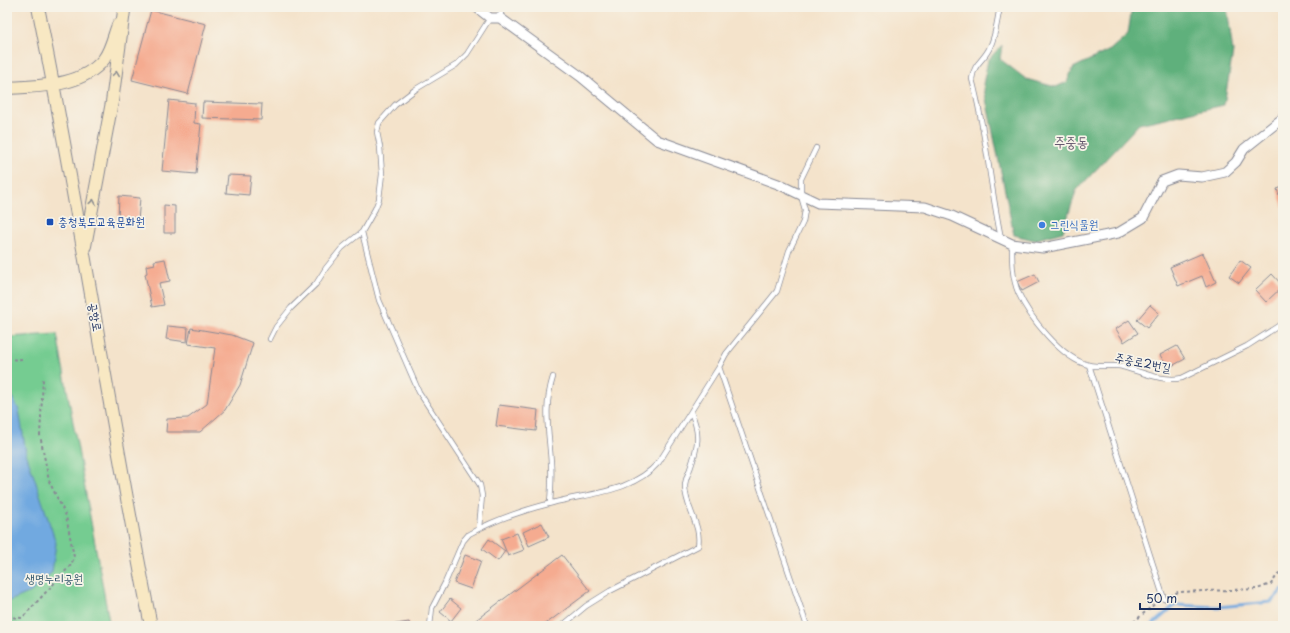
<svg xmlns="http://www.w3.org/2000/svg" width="1290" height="633" viewBox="0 0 1290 633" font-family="'Playpen Sans','Poor Story',sans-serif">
<rect width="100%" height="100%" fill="#f7f3e8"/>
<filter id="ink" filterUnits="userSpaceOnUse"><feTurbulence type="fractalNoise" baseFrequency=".025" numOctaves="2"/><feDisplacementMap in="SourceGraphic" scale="8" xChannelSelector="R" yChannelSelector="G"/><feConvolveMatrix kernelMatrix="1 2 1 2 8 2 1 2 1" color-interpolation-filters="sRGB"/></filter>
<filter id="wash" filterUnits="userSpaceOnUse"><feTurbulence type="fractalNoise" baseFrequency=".012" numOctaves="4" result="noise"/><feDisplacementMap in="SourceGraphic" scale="16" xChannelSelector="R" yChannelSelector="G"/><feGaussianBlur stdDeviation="0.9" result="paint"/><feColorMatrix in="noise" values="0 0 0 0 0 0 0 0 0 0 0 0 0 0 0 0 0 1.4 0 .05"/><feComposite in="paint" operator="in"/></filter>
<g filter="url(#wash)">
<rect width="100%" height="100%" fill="#f4e3cb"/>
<path fill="#74cc91" stroke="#487e78" d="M57 334 109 621 105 626H7V337Z"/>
<path fill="#5fb07b" stroke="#3d706c" d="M1132 7H1227L1233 52 1224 105 1139 124 1076 191 1063 232 1034 240 1014 235 983 84 988 60 1002 45 1000 59 1026 79 1056 87 1067 82 1073 68 1110 50 1128 34Z"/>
<path fill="#71a9e0" stroke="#466c9f" d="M7 395H11L19 410 26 453 56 543 52 572 31 592 7 602Z"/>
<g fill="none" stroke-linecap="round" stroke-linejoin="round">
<path stroke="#71a9e0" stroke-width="3" d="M1151 626 1175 605 1218 607 1271 602 1283 589"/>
</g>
<g id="blocks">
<path fill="#f5ab90" d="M151 10 206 24 188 94 132 80Z
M169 100 195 103 194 123 201 124 196 174 162 171Z
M203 102 262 104 261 120 202 118Z
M228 175 251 176 249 195 226 193Z
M1283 187V207L1277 189Z
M119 196 140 198 138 221 118 220Z
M164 205 175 206V233H164Z
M1203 253 1216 282 1206 287 1202 276 1178 286 1170 267Z
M165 259 170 281 159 283 164 305 152 307 145 274 147 273 146 266 155 264 154 261Z
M1240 260 1251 268 1239 283 1229 276Z
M1035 274 1039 282 1022 291 1017 282Z
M1272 274 1283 286 1266 302 1255 290Z
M1150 305 1159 313 1147 328 1137 320Z
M1129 320 1138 333 1124 342 1116 329Z
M168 326 188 328 187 342 166 339Z
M191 328 232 335 253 343 240 385 225 410 200 432H166L167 419 188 418 207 404 215 348 188 344Z
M1177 346 1185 359 1168 368 1160 355Z
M499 405 538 410 536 431 496 426Z
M542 523 549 537 529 546 523 532Z
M517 533 524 550 508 556 501 539Z
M489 539 505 551 498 561 482 549Z
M465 555 481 561 471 589 454 583Z
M562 555 590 591 543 626H468Z
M450 599 461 608 451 621 440 612Z
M409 622 410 626H390V625Z"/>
</g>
</g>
<g filter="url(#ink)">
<use href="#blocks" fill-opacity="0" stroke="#888994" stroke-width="1"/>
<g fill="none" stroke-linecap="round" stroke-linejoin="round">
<defs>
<path id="lane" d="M1000 7C997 20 996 35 990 47 984 61 974 62 972 79 986 131 990 185 1001 238
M500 18 502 7
M362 232 379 300 419 392 480 485 482 496 479 528
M1012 244C1012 261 1012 277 1018 292 1029 317 1062 359 1089 365 1100 368 1112 364 1123 367 1143 372 1161 382 1182 378L1247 346 1283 323
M270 339 276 327 291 308 316 284 326 268 342 248 362 232 375 209 379 199 382 174 380 147 377 132 379 123 395 105 416 89 456 65 467 54 490 18
M1089 365 1164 599
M719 367 807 626
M550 503C551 490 552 476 551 463 549 430 543 409 553 377
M430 626 432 608 445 583 463 541 469 534C494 520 524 510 552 503 589 493 632 493 659 462L719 367 726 354 777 291 789 251 803 222 805 210 801 196V179L816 148
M562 626 586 606 610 591 698 546C702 525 685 508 685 486 685 480 688 474 690 469 698 446 701 435 691 412"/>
<path id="street" d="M476 7 490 18H500L580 76 657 140 778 184 818 203 925 207 952 216 1012 244 1043 248 1118 233 1143 218 1162 181 1178 175 1202 177 1225 172 1236 162 1244 149 1283 118"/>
<path id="secondary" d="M38 7C80 213 110 420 151 626
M7 88C40 86 82 87 104 59 111 50 114 35 118 25
M85 246 112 102 124 11"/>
</defs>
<use href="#lane" stroke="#888994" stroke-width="6"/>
<use href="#street" stroke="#888994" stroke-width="11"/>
<use href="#secondary" stroke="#888994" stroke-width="14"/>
<path stroke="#888994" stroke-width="2" stroke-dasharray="3 3" stroke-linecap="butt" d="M7 360 22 359
M1170 596 1178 592 1257 589 1271 584 1283 567
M7 617 22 618 71 565 74 557 66 516 49 481 40 435 43 379
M1129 626 1157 602"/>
<use href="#lane" stroke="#fff" stroke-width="4.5"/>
<use href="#street" stroke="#fff" stroke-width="9"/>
<use href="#secondary" stroke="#f8e8c3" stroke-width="12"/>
</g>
<defs><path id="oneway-chevron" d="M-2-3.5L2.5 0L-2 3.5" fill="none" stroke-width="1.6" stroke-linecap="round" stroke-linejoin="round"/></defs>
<g stroke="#8a8c90">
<use href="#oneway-chevron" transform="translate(116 74) rotate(-82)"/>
<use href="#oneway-chevron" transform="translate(93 202) rotate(-80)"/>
</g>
</g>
<rect fill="#1a4fb4" stroke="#f7f3e8" stroke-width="1.5" x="46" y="218" width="8" height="8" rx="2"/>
<circle fill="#3f7fe0" stroke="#f7f3e8" stroke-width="1.5" cx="1042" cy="225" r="4"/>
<g text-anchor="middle" stroke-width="3.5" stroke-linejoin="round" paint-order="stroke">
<g font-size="12" fill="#164399" stroke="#f7f3e8" text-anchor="start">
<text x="58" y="226">충청북도교육문화원</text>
</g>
<g font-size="12" fill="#366cbe" stroke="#f7f3e8" text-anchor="start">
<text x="1050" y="229">그린식물원</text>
</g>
<g font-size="12" fill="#1b2f5e" stroke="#f7f3e8">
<text transform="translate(95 317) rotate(80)" y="4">공항로</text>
<text transform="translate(1143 363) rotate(11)" y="4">주중로2번길</text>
</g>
<g font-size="12" fill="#31566b" stroke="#f7f3e8">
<text x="54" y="583">생명누리공원</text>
</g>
<g font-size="14" fill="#675a70" stroke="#f7f3e8">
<text x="1071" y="147">주중동</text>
</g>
</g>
<rect width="1290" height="633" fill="none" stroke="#f7f3e8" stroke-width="24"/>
<path d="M1140 603v6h80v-6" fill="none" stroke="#1b2f5e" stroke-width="2"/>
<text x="1146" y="603" font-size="12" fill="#1b2f5e" stroke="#f7f3e8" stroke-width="3" paint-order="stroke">50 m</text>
</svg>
